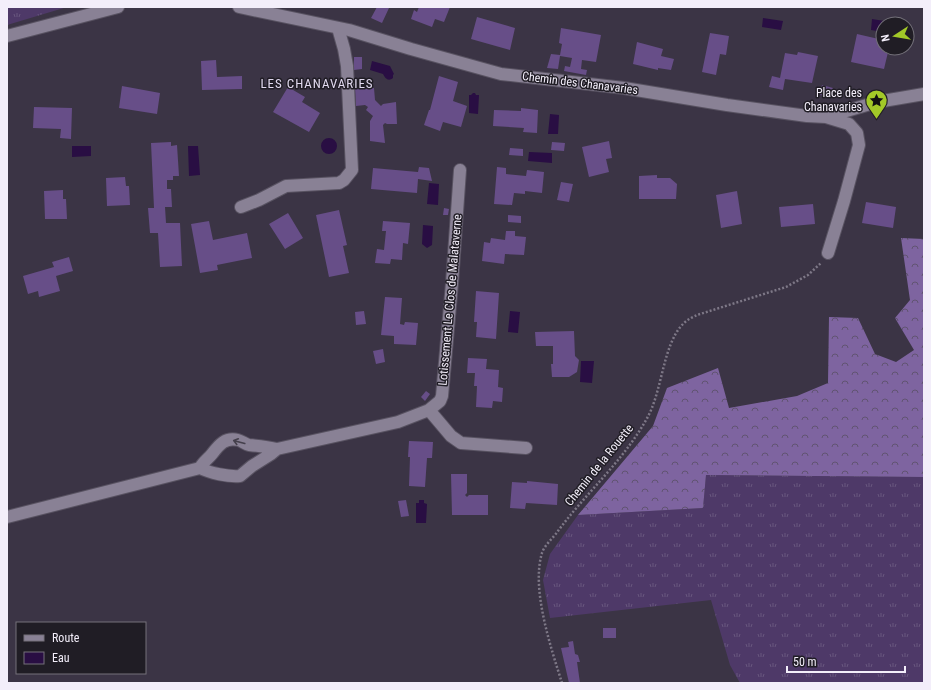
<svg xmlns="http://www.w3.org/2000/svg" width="931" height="690" viewBox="0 0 931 690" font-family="'Roboto Condensed',sans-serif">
<defs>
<pattern id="grass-tufts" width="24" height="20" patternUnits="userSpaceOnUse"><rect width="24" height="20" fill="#4e3968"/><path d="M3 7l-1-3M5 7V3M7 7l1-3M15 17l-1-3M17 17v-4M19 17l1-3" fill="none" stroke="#68567e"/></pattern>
<pattern id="forest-crowns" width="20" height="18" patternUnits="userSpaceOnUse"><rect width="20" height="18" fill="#7e64a0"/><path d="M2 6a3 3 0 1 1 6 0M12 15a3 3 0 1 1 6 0" fill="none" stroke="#615471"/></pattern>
</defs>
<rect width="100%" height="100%" fill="#3b3445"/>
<path fill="url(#grass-tufts)" d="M7 7H67L7 25Z
M706 475 924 477V683H740L730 665 711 600 550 618 543 580 550 554 578 515 703 508Z"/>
<path fill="url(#forest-crowns)" d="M901 238 924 239V477L706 475 703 508 578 515 653 426 667 388 718 368 729 408 797 396 828 383 829 317 858 318 875 354 896 362 914 350 895 318 910 300Z"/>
<path fill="#290e43" d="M763 18 783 21 781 30 762 27Z
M872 19 903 24H883V32L871 30Z
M372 61 390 66 394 74 393 75V78C388 82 385 78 383 74L370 70Z
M473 93H475L476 95H479L478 114 469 113V95H471Z
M550 114 559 115 558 134H548Z
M321 146a8 8 0 1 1 16 0a8 8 0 1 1-16 0Z
M72 146H91V156L72 157Z
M188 146H198L200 175 189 176Z
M529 152 552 153V163L528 161Z
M429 183 439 184 438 205 427 204Z
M423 225 433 226 432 245 427 248 422 244Z
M510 311 520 312 518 333 508 332Z
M581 361H594L592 383 580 382Z
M419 500H424V503L427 504 426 523H416V503H419Z"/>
<path fill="#674e88" d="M377 7H387L389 8 382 23 371 18Z
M419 7H450L444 22 435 19 432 27 411 19 414 10 417 12Z
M477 17 515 28 510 50 471 39Z
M561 28 601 35 596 62 582 60 581 69 587 70 586 75 564 71 565 66 570 67 572 58 560 56 558 69 547 68 551 54 560 55 562 44 559 43Z
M710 33 729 36 726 55 720 54 716 75 702 72Z
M857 34 883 40V48H889L884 69 851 62Z
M637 42 663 49 661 56 674 59 671 70 658 68V70L633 64Z
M798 52 818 56 812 83 785 79 783 90 769 87 772 76 780 78 785 53 797 55Z
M354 57H362V69L354 70Z
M216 60 217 77 242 76V89L202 90 201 61Z
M439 76 458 82 453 101 467 106 461 127 443 122 440 131 424 125 429 110H430Z
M822 85 833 88 831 97 820 95Z
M122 86 160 93 157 114 119 108Z
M288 87 305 97 302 102 320 113 309 132 273 112Z
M374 88 375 100 381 106 383 104 396 102 397 124H387L385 123 383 125 385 143 370 141V121L373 116 366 110 368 107 365 105 356 106 355 89Z
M34 107 72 108 71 139 60 138 61 129 33 128Z
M521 108 538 110 537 133 523 132 524 128 493 126 494 110 521 111Z
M609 141 612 158 606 159 609 172 589 177 582 147Z
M171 142V146L177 145 179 176H173V180H167V189H171L172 207H165L166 223H180L182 266 160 267 158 233H150L148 208H154L151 143Z
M552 142 565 143 564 151 551 150Z
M510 148 523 149V156L509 155Z
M419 167 429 168 432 181 418 179 417 193 371 189 373 168 418 172Z
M497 167 506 168V174L526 176 527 170 544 172 542 193 525 191V194L514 193 512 205 494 204Z
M657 175V178H670L677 184 676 199H639V176Z
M125 177 126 186H129L130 205 107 206 106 178Z
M561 182 573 184 569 202 557 200Z
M63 190V199H66L67 219H45L44 191Z
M737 191 742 224 721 228 716 195Z
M866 202 896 207 893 228 862 223Z
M813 204 815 224 781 227 779 207Z
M444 208 449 209 448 215H443Z
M339 210 347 245 343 246 349 273 329 277 316 215Z
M288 213 303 238 285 249 269 224Z
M508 215 521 216V223L508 222Z
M209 221 213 240 247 233 252 258 217 265 218 270 200 273 191 224Z
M383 221 410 223 408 244 403 243 402 260 391 259 390 264 375 263 377 249 384 250 386 231H382Z
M506 231H515V236L526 237 524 255 505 254 504 264 482 261 484 242 490 243 491 238 505 240Z
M69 257 73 271 56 276 60 291 39 297 38 291 28 294 23 276 54 267 52 262Z
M476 291 499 293 496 339 476 337 477 322H474Z
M385 297 402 298 400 324 404 325 405 322 418 323 416 345 394 344V336L381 335Z
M364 311 366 324 356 325 355 312Z
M574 331 575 356 579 360 577 372 569 377H552L551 364H553V346H536L535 332Z
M383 349 385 362 376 364 373 351Z
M468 358 487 359 486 369 499 370 498 387 503 388 502 402 493 401 492 408 476 407 477 386H474L475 373H467Z
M426 391 430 394 425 401 421 397Z
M409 441 433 442 432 458H427L425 487 409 486 410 457H408Z
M451 474H467V493L465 495 467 497 469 495H488V515H452Z
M527 481 558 484 557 505 526 503 525 509 510 508 512 482 527 483Z
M406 500 409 516 401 517 398 501Z
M603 628H616V638H603Z
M573 641 575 654 578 655 580 662H577L580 683H569L561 648 569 647 568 642Z"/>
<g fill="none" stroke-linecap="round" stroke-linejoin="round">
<defs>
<path id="street" d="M239 7 349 30 411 49 501 74 624 88 727 105 807 116 826 117 877 102 924 94
M7 36 118 7
M826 117 849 124 857 133 859 145 844 201 828 253
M241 207 259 200 286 186 339 183 344 180 352 170 347 66 344 49 338 28
M429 410 451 436 461 443 526 448
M200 468C203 462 208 459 212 454 219 445 225 437 238 440 242 441 245 444 249 445 259 446 268 447 277 449L398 422 429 410 440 401 442 396 452 283 460 170
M7 517 200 468C210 473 228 477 240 476L252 466 271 454 277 449"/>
</defs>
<use href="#street" stroke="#585261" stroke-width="14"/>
<path stroke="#7e7887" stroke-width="2.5" stroke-dasharray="2 2" stroke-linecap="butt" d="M562 683C551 648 531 589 542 553 544 546 553 538 558 531 586 493 623 461 646 420 663 392 662 344 684 323 688 319 693 317 697 315L786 287 808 275 821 263"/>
<use href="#street" stroke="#898195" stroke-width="12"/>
</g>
<defs><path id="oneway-shaft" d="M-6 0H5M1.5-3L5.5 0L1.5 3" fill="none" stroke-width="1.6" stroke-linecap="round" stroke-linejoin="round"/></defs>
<use stroke="#45404c" href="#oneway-shaft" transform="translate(239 442) rotate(-165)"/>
<defs>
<symbol id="sight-pin" viewBox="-11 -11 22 30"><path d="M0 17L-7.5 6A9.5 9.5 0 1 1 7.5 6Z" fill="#a2c928" stroke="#201d25"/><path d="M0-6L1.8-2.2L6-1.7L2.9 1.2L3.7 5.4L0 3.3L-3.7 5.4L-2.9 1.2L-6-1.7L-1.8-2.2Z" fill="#111"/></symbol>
</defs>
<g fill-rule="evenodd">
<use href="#sight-pin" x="864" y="88" width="25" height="34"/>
</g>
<g text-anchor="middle" stroke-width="3" stroke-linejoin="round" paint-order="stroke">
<g font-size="12" fill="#f3eefa" stroke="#201d25">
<text transform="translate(580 83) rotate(7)" y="4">Chemin des Chanavaries</text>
<text transform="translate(450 300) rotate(-85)" y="4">Lotissement Le Clos de Malataverne</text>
<text transform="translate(599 465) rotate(-51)" y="4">Chemin de la Rouette</text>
</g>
<g font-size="12" fill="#f3eefa" stroke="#201d25" text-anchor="end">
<text x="862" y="97">Place des<tspan x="862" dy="14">Chanavaries</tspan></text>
</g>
<g font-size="13" letter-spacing="1" fill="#e1d9ef" stroke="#201d25">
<text x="317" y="88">LES CHANAVARIES</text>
</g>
</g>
<rect width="931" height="690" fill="none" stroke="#f3eefa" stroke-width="16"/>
<rect x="16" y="622" width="130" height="52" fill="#201d25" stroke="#74717a"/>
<rect x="24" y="635" width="20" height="6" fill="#898195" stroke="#74717a"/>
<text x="52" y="642" font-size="12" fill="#f3eefa">Route</text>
<rect x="24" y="652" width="20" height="12" fill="#290e43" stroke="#74717a"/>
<text x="52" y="662" font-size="12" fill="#f3eefa">Eau</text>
<g transform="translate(895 36) rotate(258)"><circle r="19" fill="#201d25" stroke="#74717a"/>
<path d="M0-3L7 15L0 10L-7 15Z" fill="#a2c928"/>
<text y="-6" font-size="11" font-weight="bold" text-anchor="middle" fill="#f3eefa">N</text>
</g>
<path d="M787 666v6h118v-6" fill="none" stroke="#f3eefa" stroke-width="2"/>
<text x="793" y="666" font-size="12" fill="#f3eefa" stroke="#201d25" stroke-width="3" paint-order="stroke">50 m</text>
</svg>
